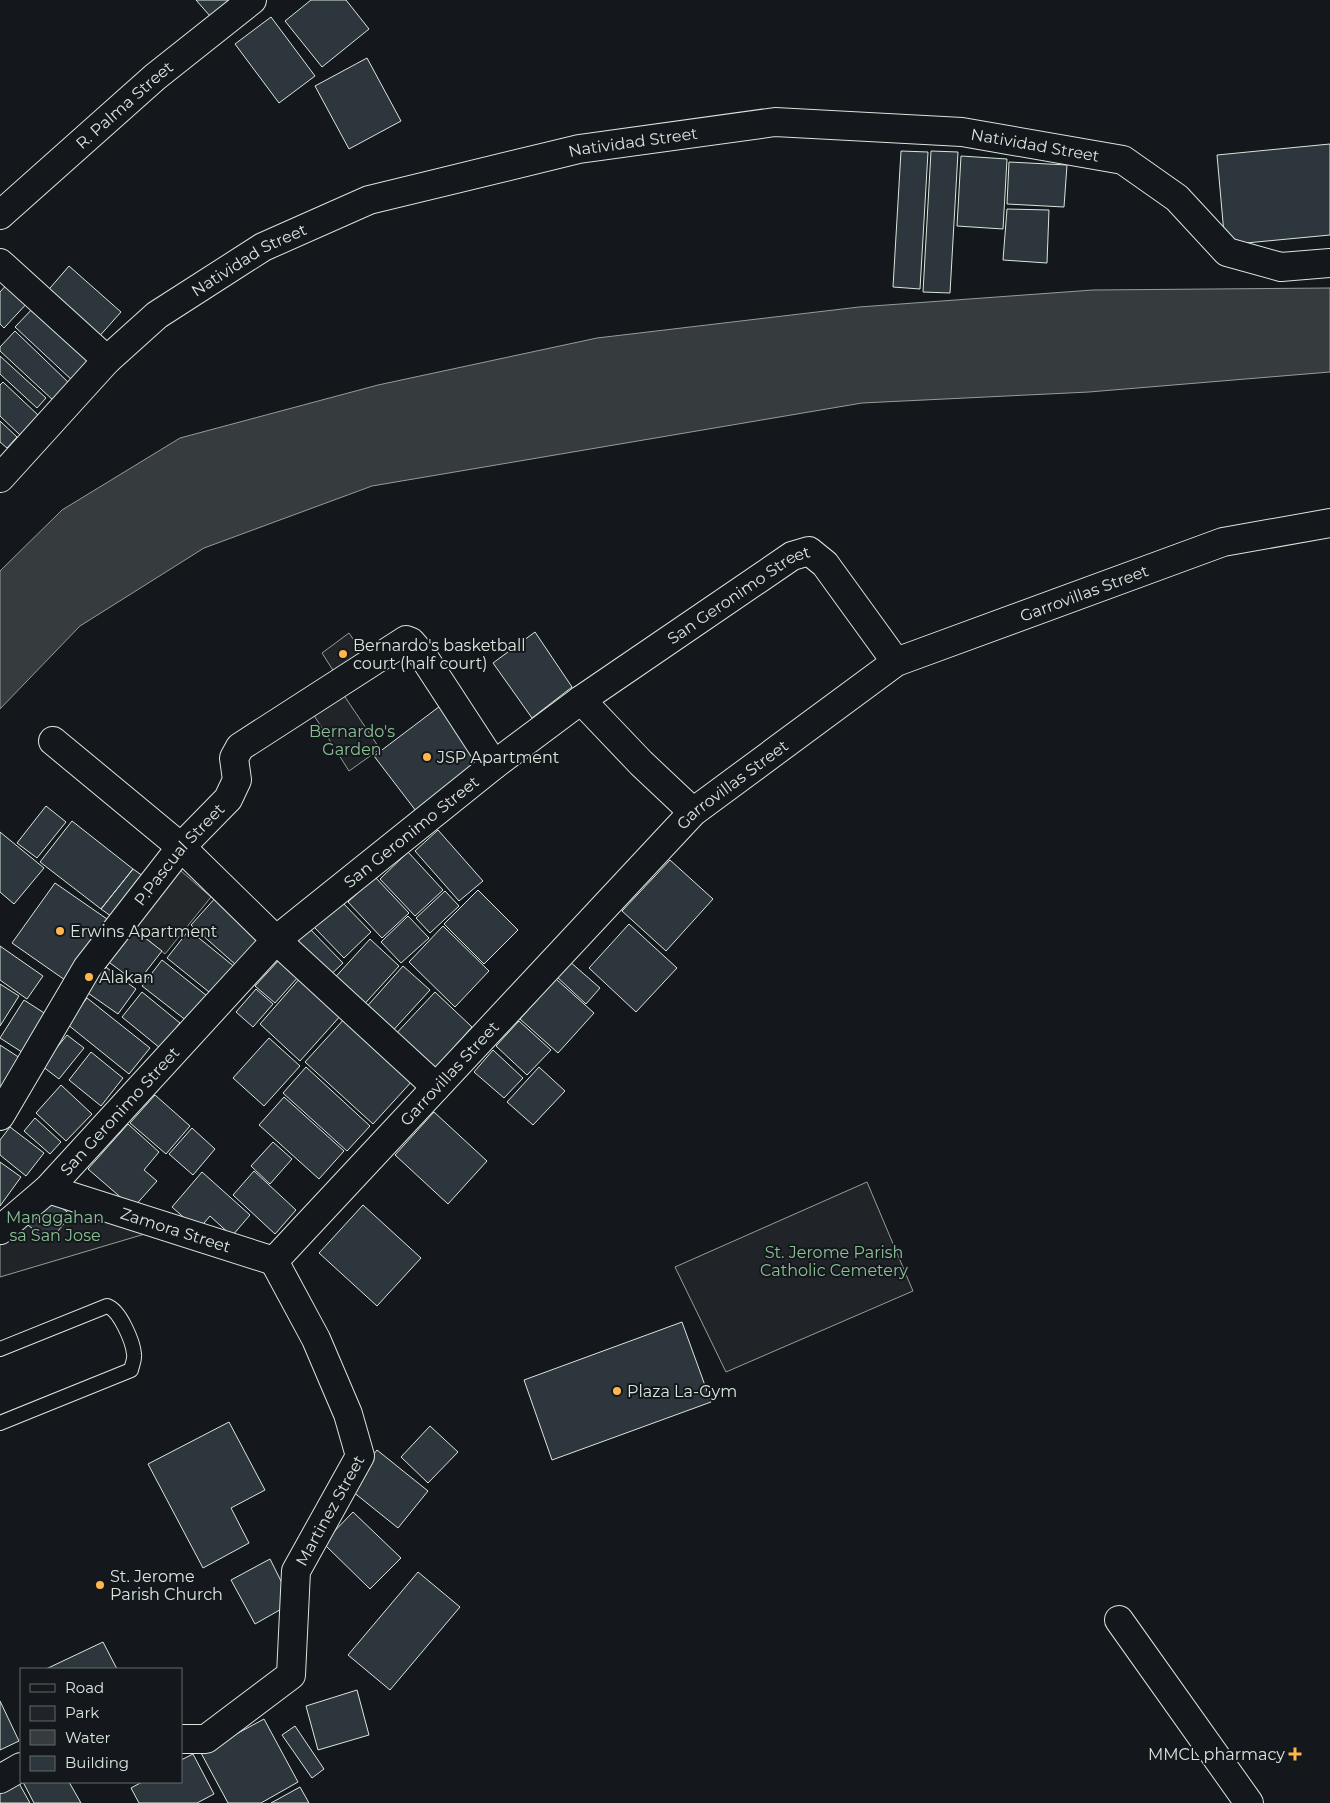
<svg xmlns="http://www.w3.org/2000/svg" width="1330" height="1803" viewBox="0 0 1330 1803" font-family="Montserrat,sans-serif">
<rect width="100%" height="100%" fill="#14181c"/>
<path fill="#202428" stroke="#939e99" d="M349 633 364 655 336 675 322 653Z
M341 691 380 749 349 771 310 709Z
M867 1182 913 1291 726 1372 675 1267Z
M48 1189 165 1228 0 1277V1230Z"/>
<path fill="#24282b" stroke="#939e99" d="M173 864 211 897 165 954 129 924Z"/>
<path fill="#363b3e" stroke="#939e99" d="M1330 288V372L1089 392 862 403 372 486 204 548 80 626 0 709V571L62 510 180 438 378 385 597 338 859 307 1093 290Z"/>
<path fill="#2c363c" stroke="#d8e6dc" d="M196 0H229L210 16Z
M311 0H346L369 29 322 67 285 21Z
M271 17 315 76 279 103 235 44Z
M367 58 401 121 349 149 315 86Z
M1330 144V235L1225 245 1217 155Z
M901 151 928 152 920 289 893 287Z
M931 151 958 152 950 293 923 292Z
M961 156 1007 159 1003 229 957 226Z
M1009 162 1067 165 1064 207 1007 204Z
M1007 209 1049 210 1047 263 1003 260Z
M69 266 121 312 96 340 44 295Z
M10 281 30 300 4 328 0 324V292Z
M35 306 93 360 73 381 15 327Z
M15 331 70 384 54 401 0 351V347Z
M0 356 46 398 37 408 0 374Z
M3 382 38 415 20 435 0 416V385Z
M0 421 17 437 7 448 0 442Z
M535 632 572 687 532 718 493 663Z
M444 703 481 757 416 811 374 756Z
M46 806 66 822 37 858 17 843Z
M72 821 133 869 101 909 40 862Z
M438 830 483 881 459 901 415 851Z
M0 832 44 868 14 904 0 892Z
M408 852 443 890 415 916 380 879Z
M670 860 713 899 666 951 622 911Z
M133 869 153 883 122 924 101 909Z
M375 877 409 913 382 938 348 902Z
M55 883 107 919 65 980 12 943Z
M478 890 518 930 484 964 444 924Z
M445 891 459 906 430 933 416 918Z
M217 896 262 937 236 965 191 925Z
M341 901 371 932 344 958 314 927Z
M408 916 429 938 401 963 381 942Z
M629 924 677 968 636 1012 589 968Z
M443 926 489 971 455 1007 409 962Z
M131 927 162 951 137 983 106 960Z
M309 928 343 963 324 981 291 946Z
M189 930 236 968 214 996 167 958Z
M370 939 399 966 359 1010 330 983Z
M0 946 43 976 27 999 0 980Z
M162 960 207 996 187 1021 142 986Z
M279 960 298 977 275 1003 255 986Z
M569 961 600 988 586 1004 556 976Z
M103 965 136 989 118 1014 85 991Z
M403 966 430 990 388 1036 362 1012Z
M301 977 342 1014 300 1061 260 1024Z
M556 979 594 1013 558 1053 520 1019Z
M0 984 19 996 0 1026Z
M256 989 273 1004 253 1027 236 1012Z
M142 992 180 1023 160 1048 122 1017Z
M435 992 472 1027 429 1075 391 1039Z
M87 998 150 1048 129 1074 67 1024Z
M24 1000 52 1018 28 1056 0 1038Z
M346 1017 414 1079 373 1124 305 1062Z
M519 1021 551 1050 527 1075 496 1046Z
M67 1035 84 1048 59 1079 42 1066Z
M269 1038 300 1066 264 1106 233 1078Z
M0 1045 23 1060 0 1092Z
M493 1050 523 1078 504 1098 474 1072Z
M91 1052 123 1078 101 1106 69 1080Z
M306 1067 370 1126 347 1151 283 1093Z
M539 1067 565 1091 533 1125 507 1102Z
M61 1085 92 1114 66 1141 36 1113Z
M155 1095 190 1126 166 1154 130 1123Z
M284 1097 344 1151 319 1179 259 1125Z
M434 1112 487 1161 448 1204 395 1155Z
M35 1118 61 1142 50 1154 24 1131Z
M128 1124 159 1152 144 1170 157 1181 133 1208 88 1169Z
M10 1127 44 1153 26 1176 0 1155V1140Z
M192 1128 215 1149 193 1175 169 1154Z
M273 1142 292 1159 270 1184 251 1166Z
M0 1162 21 1177 0 1206Z
M254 1171 296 1210 275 1234 233 1195Z
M202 1172 250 1215 232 1236 210 1216 198 1230 172 1207Z
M52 1200 71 1215 49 1242 28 1225Z
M363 1205 421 1258 377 1306 319 1253Z
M682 1322 711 1402 552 1460 524 1380Z
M229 1422 265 1490 231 1508 249 1543 203 1568 148 1464Z
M430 1426 458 1452 428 1483 401 1457Z
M377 1450 428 1491 398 1528 347 1487Z
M353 1512 401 1558 370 1589 323 1543Z
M270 1559 292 1603 255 1624 231 1580Z
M418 1572 460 1607 390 1690 348 1655Z
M103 1642 117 1669H46Z
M357 1690 369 1735 318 1750 306 1706Z
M0 1701 19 1741 0 1750Z
M264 1719 298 1782 261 1803H228L201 1753Z
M295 1726 324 1769 312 1778 282 1735Z
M193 1754 214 1794 197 1803H139L131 1788 142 1782H181V1760Z
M16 1778 30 1803H0V1787Z
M23 1782H69L81 1803H34Z
M300 1787 309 1803H271Z"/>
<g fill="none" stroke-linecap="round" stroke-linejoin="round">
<defs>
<path id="service" d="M0 1349 107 1306C120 1310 133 1342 134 1354 135 1359 132 1365 131 1370L0 1423"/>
<g id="minor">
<path id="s1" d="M0 215 155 77 252 0"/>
<path d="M0 263 107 360"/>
<path id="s2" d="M0 478 107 360 157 315 263 247 369 200 579 149 775 122 962 132 1123 160 1177 198 1227 252 1281 267 1330 263"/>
<path d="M581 700 641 763 693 812"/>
<path d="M53 741 181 847 276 940 436 1087"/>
<path d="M1119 1620 1249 1803"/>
<path id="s3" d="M181 1739H206L291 1675 296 1571 360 1456 348 1414 316 1339 274 1261"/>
<path d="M0 1779 21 1767"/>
</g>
<g id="tertiary">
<path id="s4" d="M0 1116 87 968 181 847 228 799 237 780 234 758 240 747 406 640 411 642 423 656 494 765"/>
<path id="s5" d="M48 1189 274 1261 693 812 896 662 1223 542 1330 523"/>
<path id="s6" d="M0 1230 48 1189 276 940 494 765 581 700 792 556 809 551 825 564 896 662"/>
</g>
</defs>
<use href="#service" stroke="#d8e6dc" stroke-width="16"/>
<use href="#minor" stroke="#d8e6dc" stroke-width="30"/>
<use href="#tertiary" stroke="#d8e6dc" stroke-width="30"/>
<use href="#service" stroke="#14181c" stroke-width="14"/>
<use href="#minor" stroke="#14181c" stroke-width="28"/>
<use href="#tertiary" stroke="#14181c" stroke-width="28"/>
</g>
<g fill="#ffb74d" stroke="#14181c" stroke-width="2">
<circle cx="343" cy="654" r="5"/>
<circle cx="427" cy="757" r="5"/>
<circle cx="60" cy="931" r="5"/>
<circle cx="89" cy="977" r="5"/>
<circle cx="617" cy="1391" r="5"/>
<circle cx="100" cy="1585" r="5"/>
<path d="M1292.5 1746.5h5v5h5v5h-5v5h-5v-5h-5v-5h5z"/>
</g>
<g text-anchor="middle" stroke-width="4" stroke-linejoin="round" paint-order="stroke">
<g font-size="16" fill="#d8e6dc" stroke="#14181c">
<text dy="6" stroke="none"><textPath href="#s1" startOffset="166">R. Palma Street</textPath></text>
<text dy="6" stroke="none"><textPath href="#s2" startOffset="739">Natividad Street</textPath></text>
<text dy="6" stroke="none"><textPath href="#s2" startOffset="1144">Natividad Street</textPath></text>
<text dy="6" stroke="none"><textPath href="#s2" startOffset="334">Natividad Street</textPath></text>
<text dy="6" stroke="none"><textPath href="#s5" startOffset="1304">Garrovillas Street</textPath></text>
<text dy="6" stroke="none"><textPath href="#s6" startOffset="979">San Geronimo Street</textPath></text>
<text dy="6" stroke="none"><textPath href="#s5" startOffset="899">Garrovillas Street</textPath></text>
<text dy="6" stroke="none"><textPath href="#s6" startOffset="574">San Geronimo Street</textPath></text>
<text dy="6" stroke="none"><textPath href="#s4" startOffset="318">P.Pascual Street</textPath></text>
<text dy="6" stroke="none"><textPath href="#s5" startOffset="494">Garrovillas Street</textPath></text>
<text dy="6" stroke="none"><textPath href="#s6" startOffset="169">San Geronimo Street</textPath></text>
<text dy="6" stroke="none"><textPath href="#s5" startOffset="134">Zamora Street</textPath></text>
<text dy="6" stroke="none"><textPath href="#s3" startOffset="305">Martinez Street</textPath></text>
</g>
<g font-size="16" fill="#d8e6dc" stroke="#14181c" text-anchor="start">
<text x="353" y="651">Bernardo's basketball<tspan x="353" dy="18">court (half court)</tspan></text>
<text x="437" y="763">JSP Apartment</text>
<text x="70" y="937">Erwins Apartment</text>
<text x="99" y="983">Alakan</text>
<text x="627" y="1397">Plaza La-Gym</text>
<text x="110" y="1582">St. Jerome<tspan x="110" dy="18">Parish Church</tspan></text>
<text x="1285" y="1760" text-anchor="end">MMCL pharmacy</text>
</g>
<g font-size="16" fill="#8ac095" stroke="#14181c">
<text x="352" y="737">Bernardo's<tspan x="352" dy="18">Garden</tspan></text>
<text x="55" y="1223">Manggahan<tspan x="55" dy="18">sa San Jose</tspan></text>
<text x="834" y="1258">St. Jerome Parish<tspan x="834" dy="18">Catholic Cemetery</tspan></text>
</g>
</g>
<rect x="20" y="1668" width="162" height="115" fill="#14181c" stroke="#626a69"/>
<rect x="30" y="1684" width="25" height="8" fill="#14181c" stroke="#626a69"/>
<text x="65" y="1693" font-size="15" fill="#d8e6dc">Road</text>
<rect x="30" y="1706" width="25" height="15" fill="#202428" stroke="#626a69"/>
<text x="65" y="1718" font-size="15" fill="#d8e6dc">Park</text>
<rect x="30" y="1730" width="25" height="15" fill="#363b3e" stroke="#626a69"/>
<text x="65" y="1743" font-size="15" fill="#d8e6dc">Water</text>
<rect x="30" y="1756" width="25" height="15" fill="#2c363c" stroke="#626a69"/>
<text x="65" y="1768" font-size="15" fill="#d8e6dc">Building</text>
</svg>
